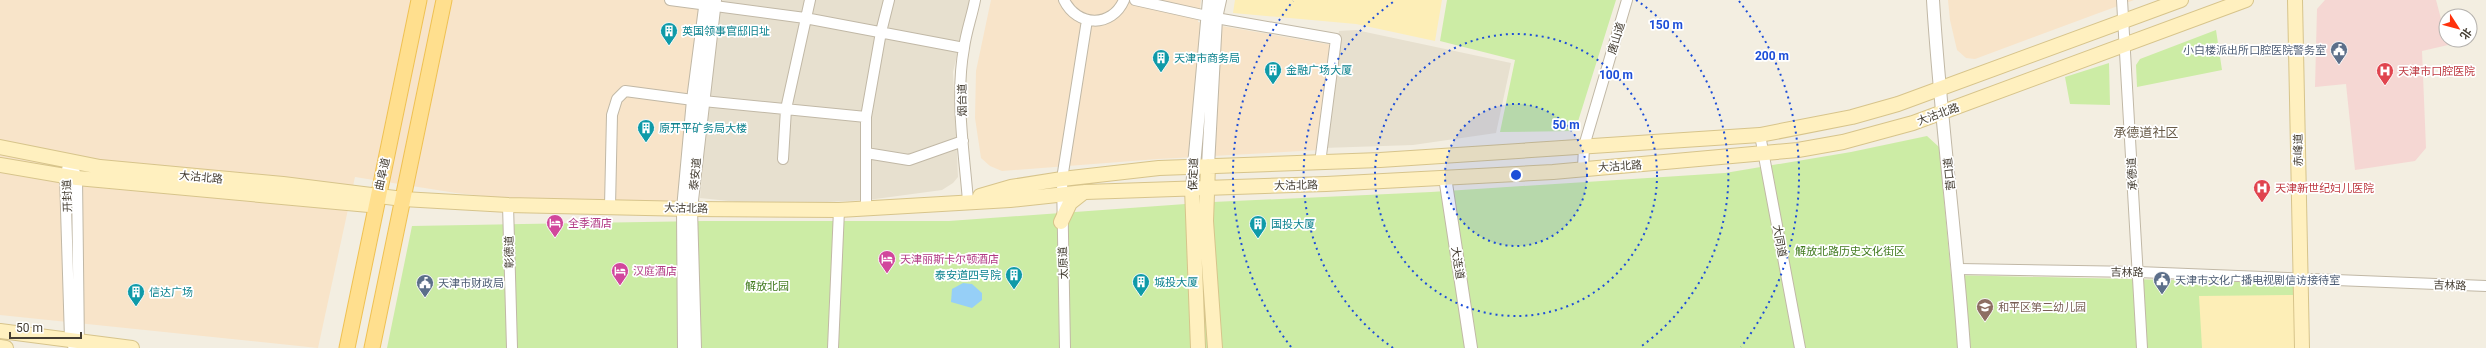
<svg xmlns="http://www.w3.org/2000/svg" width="2486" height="348" viewBox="0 0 2486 348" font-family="Roboto,'Noto Sans SC',sans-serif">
<rect width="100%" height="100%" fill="#f3eee1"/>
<path fill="#e7e0cf" d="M721 0H970L953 72 958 177 953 183 942 190 868 200 767 205 700 198 711 77Z
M1356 30 1511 63 1496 133 1413 145 1323 148 1339 31Z"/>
<path fill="#f8e4c9" d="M0 0H712L688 206 493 197 456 193 355 177 318 348 0 315Z
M991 0H1201L1198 22 1333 45 1319 150 1158 159 1002 171 990 166 981 158 975 118 976 71Z
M1948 0H2134L1975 59 1966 58 1957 50 1950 20Z"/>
<path fill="#f5d7d3" d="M2436 0 2448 45 2422 51 2426 148 2415 161 2355 170 2346 84 2315 87 2317 9 2325 0Z"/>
<path fill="#cceca5" d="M1447 0H1616L1575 131 1500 132 1515 60 1440 41Z
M2216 30 2222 70 2137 87 2136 65 2140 59Z
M2109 63 2110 105 2070 104 2065 77Z
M1927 136 1939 147 1951 275 2297 283 2300 348H387L412 226 704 221H949L1213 202 1431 192 1725 173 1851 152Z"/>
<path fill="#fdeeb7" d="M1235 0H1442L1435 41 1356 24 1233 13Z
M2294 295 2296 348H2202L2199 296Z"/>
<path fill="#96cff7" d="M963 283 972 284 982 293V300L972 308 951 302 952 289Z"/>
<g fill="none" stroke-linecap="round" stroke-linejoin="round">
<defs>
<path id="minor" d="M670 0 805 18 964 48
M1064 0C1077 27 1112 28 1124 0
M1135 0 1216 18 1336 39 1320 163
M2122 0 2142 348
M703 101 866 117
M1760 135 1800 348
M866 153 909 160 963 141
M783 159 786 109 810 0
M1583 169 1584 146 1627 0
M968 201C964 151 955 97 964 48 966 32 972 16 975 0
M508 205 512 348
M610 206 612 115 617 99 625 91 693 100
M866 209V117L881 32 889 0
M1959 269 2138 272 2486 286
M74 348 70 339 65 176 70 160 77 178 79 348
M833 348 839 210
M1065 348 1062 179 1087 20"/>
<path id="tertiary" d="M1933 0C1940 116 1956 232 1964 348
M1208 166 1216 18 1220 0
M1445 177 1471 348
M1192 188 1209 0
M684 348 683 209 693 100 706 0
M695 348 691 209 715 0"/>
<path id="secondary" d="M2295 0 2302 348
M0 147 100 167 283 184 403 199 508 205 691 209 839 210 1010 200 1085 192 1326 184 1553 172 1798 150 1843 142 1913 123 2246 0
M0 165 77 178 369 205
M1208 166 1206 221 1215 348
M1192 188 1198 348
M980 196 1011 187 1062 179 1159 168 1380 160 1760 135 1852 117 1898 104 2181 0
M1061 222 1070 203 1084 192
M0 331 132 348
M0 347 6 348"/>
<path id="primary" d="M347 348 419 0
M372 348 444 0"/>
</defs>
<use href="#minor" stroke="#c1b8a6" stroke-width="12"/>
<use href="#tertiary" stroke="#c1b8a6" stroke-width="14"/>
<use href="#secondary" stroke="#d7c48b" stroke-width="16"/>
<use href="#primary" stroke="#efc153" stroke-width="17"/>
<use href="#minor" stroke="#fff" stroke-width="10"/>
<use href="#tertiary" stroke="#fff" stroke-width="12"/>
<use href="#secondary" stroke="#fff0bf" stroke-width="14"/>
<use href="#primary" stroke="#ffdf8e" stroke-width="15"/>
</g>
<circle cx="1516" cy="175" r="71" fill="#1d4ed8" fill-opacity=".12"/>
<g fill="none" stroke="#1d4ed8" stroke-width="2" stroke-dasharray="2 4">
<circle cx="1516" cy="175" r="71"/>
<circle cx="1516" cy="175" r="141"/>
<path d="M1393 348A212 212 0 0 1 1396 0M1636 0A212 212 0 0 1 1639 348"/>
<path d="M1291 347A283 283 0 0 1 1293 1M1739 1A283 283 0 0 1 1741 347"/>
</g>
<defs>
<symbol id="building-pin" viewBox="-11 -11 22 30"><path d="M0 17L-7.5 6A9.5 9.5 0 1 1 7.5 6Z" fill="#0f9aa8" stroke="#fff"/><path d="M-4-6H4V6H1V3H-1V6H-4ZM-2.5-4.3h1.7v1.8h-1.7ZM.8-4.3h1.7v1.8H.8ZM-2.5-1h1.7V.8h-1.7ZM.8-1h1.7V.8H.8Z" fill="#fff"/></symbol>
<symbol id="civic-pin" viewBox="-11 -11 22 30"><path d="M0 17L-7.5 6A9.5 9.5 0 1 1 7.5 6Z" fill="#5c6f8a" stroke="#fff"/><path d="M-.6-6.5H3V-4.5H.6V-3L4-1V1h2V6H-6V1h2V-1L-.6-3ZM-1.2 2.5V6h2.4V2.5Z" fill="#fff"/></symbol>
<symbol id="hospital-pin" viewBox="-11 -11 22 30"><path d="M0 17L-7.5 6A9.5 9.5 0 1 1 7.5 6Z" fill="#e0444e" stroke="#fff"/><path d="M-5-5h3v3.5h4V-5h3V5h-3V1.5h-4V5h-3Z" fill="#fff"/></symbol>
<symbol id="hotel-pin" viewBox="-11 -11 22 30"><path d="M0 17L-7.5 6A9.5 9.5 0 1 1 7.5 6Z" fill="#d1479c" stroke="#fff"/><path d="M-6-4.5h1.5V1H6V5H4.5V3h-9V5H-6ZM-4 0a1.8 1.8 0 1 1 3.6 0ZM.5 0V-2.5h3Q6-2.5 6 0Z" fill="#fff"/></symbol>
<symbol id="school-pin" viewBox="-11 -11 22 30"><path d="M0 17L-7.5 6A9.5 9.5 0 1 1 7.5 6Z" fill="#8d6e63" stroke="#fff"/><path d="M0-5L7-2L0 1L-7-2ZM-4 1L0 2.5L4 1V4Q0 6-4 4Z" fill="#fff"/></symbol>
</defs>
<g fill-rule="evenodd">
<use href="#building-pin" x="659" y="21" width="20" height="27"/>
<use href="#civic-pin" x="2329" y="40" width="20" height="27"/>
<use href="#building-pin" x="1151" y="48" width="20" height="27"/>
<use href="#building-pin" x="1263" y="60" width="20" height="27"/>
<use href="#hospital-pin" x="2375" y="61" width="20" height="27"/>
<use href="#building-pin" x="636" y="118" width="20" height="27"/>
<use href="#hospital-pin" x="2252" y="178" width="20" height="27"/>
<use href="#hotel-pin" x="545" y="213" width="20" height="27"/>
<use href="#building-pin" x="1248" y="214" width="20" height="27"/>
<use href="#hotel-pin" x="877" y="249" width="20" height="27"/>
<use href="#hotel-pin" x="610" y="261" width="20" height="27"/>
<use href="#building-pin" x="1004" y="265" width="20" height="27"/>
<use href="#civic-pin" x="2152" y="270" width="20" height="27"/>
<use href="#building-pin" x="1131" y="272" width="20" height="27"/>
<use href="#civic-pin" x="415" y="273" width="20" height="27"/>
<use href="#building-pin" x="126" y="282" width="20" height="27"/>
<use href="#school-pin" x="1975" y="297" width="20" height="27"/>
</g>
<g text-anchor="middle" stroke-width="3.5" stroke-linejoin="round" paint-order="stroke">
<g font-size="11" fill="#0d838f" stroke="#fff" text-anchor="start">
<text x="682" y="35">英国领事官邸旧址</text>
<text x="1174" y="62">天津市商务局</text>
<text x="1286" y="74">金融广场大厦</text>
<text x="659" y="132">原开平矿务局大楼</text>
<text x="1271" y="228">国投大厦</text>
<text x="1001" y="279" text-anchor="end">泰安道四号院</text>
<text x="1154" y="286">城投大厦</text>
<text x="149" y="296">信达广场</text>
</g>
<g font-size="11" fill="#443d32" stroke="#fff">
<text transform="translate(1616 38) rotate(-73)" y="4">唐山道</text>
<text transform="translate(962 100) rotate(-91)" y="4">烟台道</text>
<text transform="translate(1938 114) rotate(-20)" y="4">大沽北路</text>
<text transform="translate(2298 150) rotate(-91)" y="4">赤峰道</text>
<text transform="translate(1620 166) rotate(-4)" y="4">大沽北路</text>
<text transform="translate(382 174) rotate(-77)" y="4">曲阜道</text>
<text transform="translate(695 174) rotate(-84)" y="4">泰安道</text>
<text transform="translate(1193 174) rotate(-88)" y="4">保定道</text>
<text transform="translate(1949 174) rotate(-96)" y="4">营口道</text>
<text transform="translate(2132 174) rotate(-93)" y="4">承德道</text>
<text transform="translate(201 177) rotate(5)" y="4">大沽北路</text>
<text transform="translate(1296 185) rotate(-1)" y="4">大沽北路</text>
<text transform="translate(67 196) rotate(-92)" y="4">开封道</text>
<text transform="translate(686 208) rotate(1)" y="4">大沽北路</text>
<text transform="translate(1780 241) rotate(80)" y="4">大同道</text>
<text transform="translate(509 252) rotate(-91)" y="4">彰德道</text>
<text transform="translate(1063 263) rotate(-92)" y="4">太原道</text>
<text transform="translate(1458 263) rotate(81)" y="4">大连道</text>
<text transform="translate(2127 272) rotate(1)" y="4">吉林路</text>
<text transform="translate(2450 285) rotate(2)" y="4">吉林路</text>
</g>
<g font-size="11" fill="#4e5e75" stroke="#fff" text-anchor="start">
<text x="2326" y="54" text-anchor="end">小白楼派出所口腔医院警务室</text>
<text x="2175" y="284">天津市文化广播电视剧信访接待室</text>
<text x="438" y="287">天津市财政局</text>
</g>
<g font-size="11" fill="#be3a42" stroke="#fff" text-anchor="start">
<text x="2398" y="75">天津市口腔医院</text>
<text x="2275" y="192">天津新世纪妇儿医院</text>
</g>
<g font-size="11" fill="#b23c85" stroke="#fff" text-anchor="start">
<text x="568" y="227">全季酒店</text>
<text x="900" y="263">天津丽斯卡尔顿酒店</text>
<text x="633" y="275">汉庭酒店</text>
</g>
<g font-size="11" fill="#427b20" stroke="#fff">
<text x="1850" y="255">解放北路历史文化街区</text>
<text x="767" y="290">解放北园</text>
</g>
<g font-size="11" fill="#785e54" stroke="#fff" text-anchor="start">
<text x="1998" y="311">和平区第二幼儿园</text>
</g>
<g font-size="13" fill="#685b48" stroke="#fff">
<text x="2146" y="137">承德道社区</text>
</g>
</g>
<circle cx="1516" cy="175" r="6" fill="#1d4ed8" stroke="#fff" stroke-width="2"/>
<g font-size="12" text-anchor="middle" font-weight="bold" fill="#1d4ed8" stroke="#fff" stroke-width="3.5" stroke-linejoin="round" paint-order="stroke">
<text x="1666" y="29">150 m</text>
<text x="1772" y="60">200 m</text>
<text x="1616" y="79">100 m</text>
<text x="1566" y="129">50 m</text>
</g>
<g transform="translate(2458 28) rotate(126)"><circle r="19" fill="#ffffff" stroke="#b4b1ad"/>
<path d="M0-3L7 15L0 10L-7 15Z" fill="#ff320c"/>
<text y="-6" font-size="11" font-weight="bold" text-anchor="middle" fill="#443d32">北</text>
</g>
<path d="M10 332v6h71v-6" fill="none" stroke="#443d32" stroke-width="2"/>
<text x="16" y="332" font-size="12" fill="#443d32" stroke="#ffffff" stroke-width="3" paint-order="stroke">50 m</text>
</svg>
